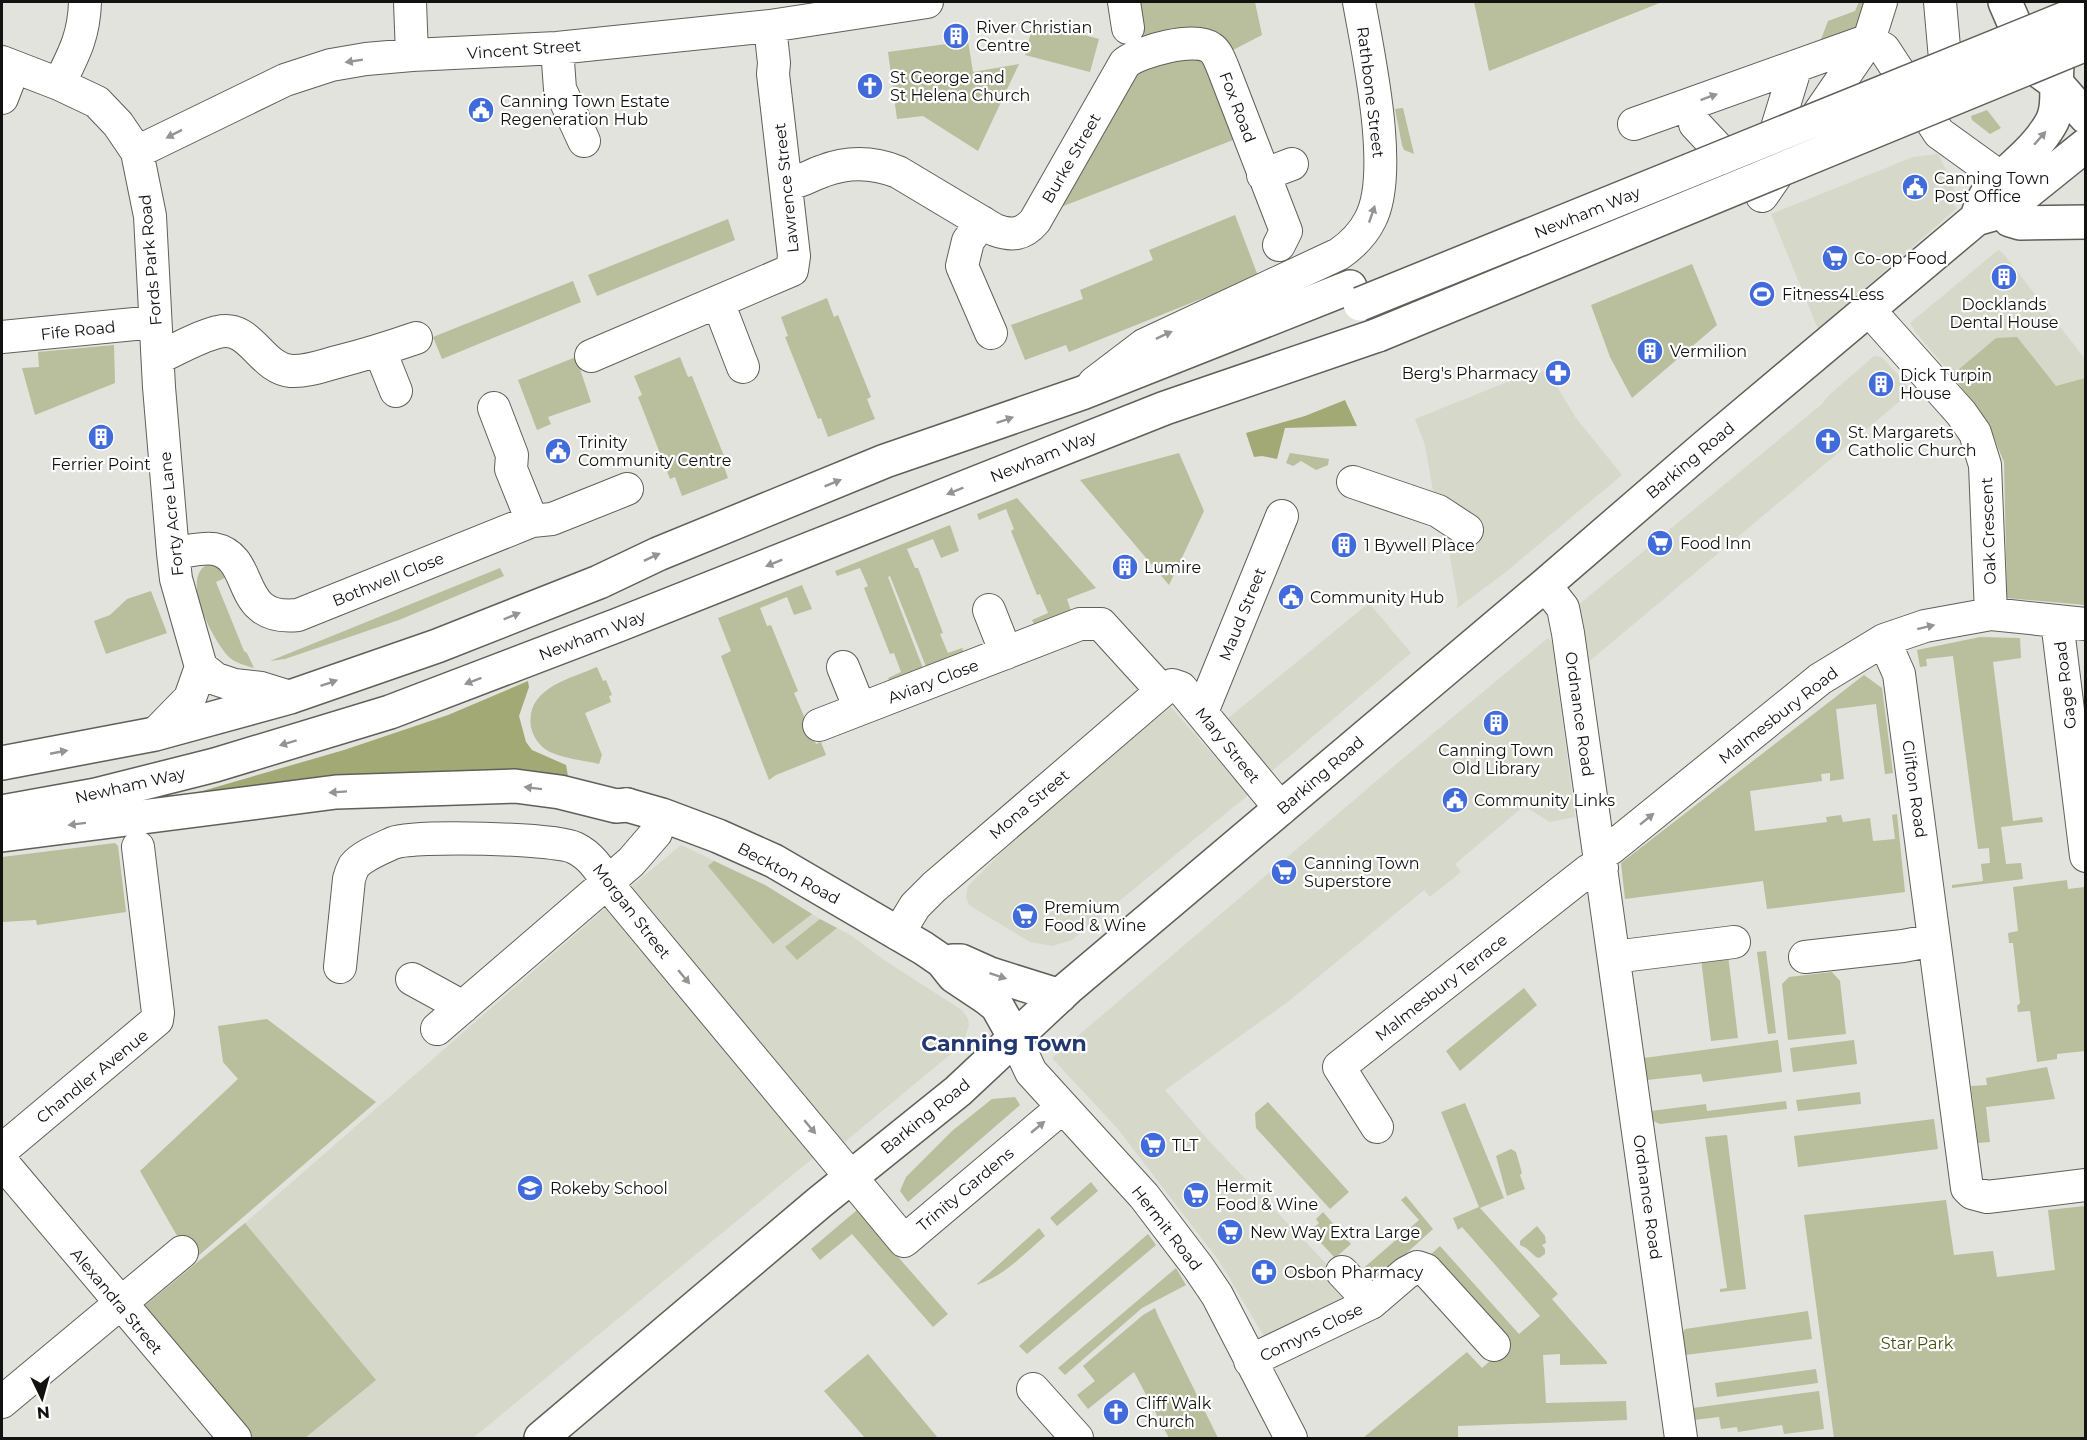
<svg xmlns="http://www.w3.org/2000/svg" width="2087" height="1440" viewBox="0 0 2087 1440" font-family="Montserrat,sans-serif">
<rect width="100%" height="100%" fill="#e2e3dc"/>
<path fill="#d6d8ca" d="M1938 154 1953 184 1954 194 1949 200 1957 208 1818 329 1771 214 1913 157Z
M1998 250 2003 253 2085 359V378L2056 386 1996 338 1952 375 1916 333 1910 323Z
M1874 356 1882 357 1912 391 1586 664 1577 606 1822 404 1828 396Z
M1537 370 1539 373 1547 370 1576 418 1622 475 1502 575 1456 609 1458 603 1444 522 1435 502 1425 445 1415 419Z
M1369 603 1411 653 1272 771 1226 720Z
M1548 638 1552 642 1575 817 1550 822 1524 806 1455 864 1461 872 1430 897 1424 890 1289 1001 1165 1090 1209 1141 1362 1301 1271 1348 1219 1261 1117 1128 1052 1058 1394 766Z
M1171 707 1248 795 1072 940 1052 946 1030 942 969 905 966 897 968 886 1025 829Z
M681 845 765 885 820 919 852 936 884 960 962 1010 968 1019 969 1025 963 1044 841 1145 627 890Z
M608 906 818 1154 473 1438H250L142 1308 245 1223Z"/>
<path fill="#b9be9c" d="M1139 2H1255L1262 35 1231 51 1145 40Z
M1474 2H1662L1489 71Z
M1859 2H1870L1862 24 1820 42 1828 21 1855 11Z
M1034 21 1099 39 1090 72 1025 55Z
M968 41 973 72 1019 64 978 151 923 116 897 119 888 52Z
M1191 57 1205 63 1233 140 1061 207 1133 73Z
M1403 108 1414 154 1404 150 1402 145 1395 109Z
M1987 110 2001 128 1990 134 1972 120 1971 116Z
M1235 215 1258 276 1069 352 1066 345 1025 360 1011 325 1083 299 1080 290 1153 260 1149 250Z
M728 219 735 240 597 296 588 275Z
M1692 264 1717 325 1632 398 1610 357 1591 305Z
M573 281 581 302 442 359 433 337Z
M827 298 834 317 838 315 871 397 867 399 875 419 828 437 821 418 818 419 785 337 788 336 781 317Z
M2017 337 2056 386 2085 378V605L2007 598 2004 462 1987 421 1952 375 1996 338Z
M114 345 115 383 35 415 22 368 39 367 38 352Z
M576 357 591 402 548 417 551 424 537 430 518 380Z
M680 357 688 377 692 376 724 456 721 458 728 478 682 496 675 477 670 479 638 397 642 395 634 376Z
M1179 453 1204 511 1169 585 1080 480Z
M1290 453 1329 459 1328 465 1316 470 1301 461 1293 466 1286 463Z
M1017 498 1096 588 1067 599 1072 614 1036 628 1032 620 1048 613 1040 594 1037 595 1011 531 1014 529 1006 509 979 520 977 514Z
M950 525 959 551 941 558 933 539 907 549 915 568H918L943 633 940 634 948 653 962 648 965 655 927 669 890 576 888 577 924 671 891 684 888 678 901 672 894 653 890 654 864 588 868 586 860 568 837 576 835 571Z
M212 563 222 567 227 577 216 582 244 651 247 653 254 668C244 665 235 663 228 656 213 640 176 572 212 563Z
M500 568 504 576 399 620 285 659 270 661Z
M802 585 812 609 794 615 787 597 760 608 767 626 771 625 798 691 794 693 816 744 821 742 826 755 776 775 769 780 721 656 731 651 718 618Z
M151 591 167 633 106 654 94 621 110 615 127 599Z
M1980 637 2020 638 2021 658 1993 662 2013 821 2042 817 2043 822 2001 827 2006 864 2021 863 2023 879 1952 888V885L1983 881 1981 864 1990 863 1989 848 1978 849 1953 656 1926 659 1927 666 1920 667 1917 650Z
M597 667 603 681 606 680 612 695 609 696 611 702 585 713 602 755 599 764C583 760 565 759 550 752 540 747 533 737 531 727 525 688 570 679 597 667Z
M1864 675 1882 688 1893 773 1885 774 1876 704 1836 709 1844 779 1830 781V773L1821 774 1822 781 1750 791 1755 831 1827 822 1826 817 1841 815 1843 822 1870 818 1873 841 1895 839 1892 815 1897 814 1905 892 1767 909 1763 881 1625 899 1621 863Z
M115 843 118 846 126 912 37 925 36 920 2 922V857Z
M714 861 765 885 812 914 773 944 708 866Z
M2067 880 2068 889 2085 887V1051L2057 1054V1059L2037 1062 2030 1011 2018 1012 2017 1006 2020 1003 2013 943H2009L2008 933 2018 931 2013 887Z
M820 919 837 928 797 960 785 947Z
M1766 951 1776 1033 1768 1034 1757 952Z
M1728 955 1738 1038 1711 1041 1701 959Z
M1832 972 1840 981 1846 1034 1788 1040 1782 984 1789 977Z
M1524 988 1537 1005 1460 1071 1446 1051Z
M267 1019 376 1102 197 1257 176 1234 140 1171 238 1079 223 1062 218 1026Z
M1778 1040 1782 1072 1703 1082 1701 1074 1647 1080 1644 1058Z
M1854 1040 1857 1064 1793 1072 1790 1048Z
M2047 1067 2055 1099 1986 1107 1990 1142 1978 1143 1971 1086 1987 1085 1986 1078Z
M1860 1092 1861 1104 1798 1111 1796 1100Z
M1015 1097 1020 1105 908 1202 900 1191 906 1177 952 1131 992 1099Z
M1786 1101 1787 1109 1660 1124 1653 1121 1651 1111 1706 1104 1707 1111Z
M1268 1102 1349 1192 1330 1209 1256 1128 1255 1113Z
M1465 1103 1504 1198 1480 1208 1558 1294 1552 1299 1607 1362V1364L1560 1365V1354L1543 1355 1546 1403 1626 1401 1627 1420 1458 1426V1438H1363L1467 1352 1482 1368 1509 1344 1430 1255 1440 1246 1519 1334 1540 1316 1462 1227 1458 1230 1453 1218 1479 1207 1441 1112Z
M1934 1119 1938 1149 1798 1167 1794 1136Z
M1727 1135 1746 1289 1720 1292V1289L1727 1288 1705 1137Z
M1511 1149 1516 1152 1522 1173 1520 1175 1525 1189 1507 1196 1496 1156Z
M1091 1182 1098 1191 1057 1226 1050 1218Z
M1406 1196 1433 1229 1365 1291 1352 1278 1419 1220 1401 1200Z
M1946 1200 1954 1255 1993 1251 1997 1277 2055 1270 2048 1210 2085 1206V1438H1834L1804 1215Z
M857 1210 948 1314 933 1327 852 1234 820 1260 811 1249Z
M1323 1212 1351 1244 1335 1258 1310 1231 1319 1223 1316 1219Z
M245 1223 376 1380 305 1438H250L142 1308Z
M1537 1226 1545 1236 1546 1243 1542 1245 1545 1249V1254L1539 1258 1536 1257 1526 1248 1520 1245V1241Z
M1039 1228 1045 1236C1024 1254 1003 1277 976 1285Z
M1148 1234 1156 1245 1027 1354 1019 1346Z
M1176 1268 1186 1285 1142 1308 1065 1375 1058 1368Z
M1155 1308 1158 1316 1218 1438H1169L1134 1372 1088 1409 1077 1395 1095 1381 1083 1366 1143 1315Z
M1808 1311 1812 1339 1685 1355 1682 1333 1685 1329Z
M868 1354 938 1438H865L824 1391Z
M1816 1369 1818 1383 1717 1397 1715 1383Z
M1819 1391 1824 1429 1784 1434 1782 1425 1738 1432 1737 1427 1721 1429 1719 1417 1694 1420 1693 1408Z"/>
<path fill="#a2a974" d="M1345 400 1357 426 1285 428 1277 459 1262 456 1254 457 1246 433 1305 416Z
M528 681 529 687 519 716 526 742 532 750 566 765 568 776 562 783 185 796 344 750 448 715Z"/>
<g fill="none" stroke-linecap="round" stroke-linejoin="round">
<defs>
<path id="minor" d="M410 2 412 55
M1124 2 1128 28
M1940 2 1948 93
M557 48 560 89 584 141
M2 62 59 84 97 102 118 124 137 152 150 216 159 387 173 553 176 579 201 667 216 679 234 685 261 688 290 697
M59 84C74 54 84 36 85 2
M2 98 14 67
M1634 124 1869 40 1881 2
M1695 124 1741 173
M137 152 285 80 331 65 366 59 412 55 557 48 770 26 927 2
M1768 157 1796 66
M1263 175 1292 164
M787 184C805 181 808 176 823 171 849 161 873 162 898 172L995 230C1012 236 1023 235 1035 221L1125 63C1140 51 1195 36 1211 48 1217 52 1220 61 1223 68L1286 231 1279 245
M1762 196 1869 40 1884 49 1939 133 1993 172
M982 222 968 241 962 266 991 333
M718 302 743 367
M1869 310 1961 413 1975 433 1985 465 1991 614
M2 337 155 322
M380 351 396 391
M591 356 792 270 794 256 773 74 774 63 770 26
M158 358C176 350 199 336 218 332 251 324 260 368 291 371 306 372 322 366 337 362 364 355 390 347 416 338
M1094 383 1144 345 1339 254C1352 245 1363 234 1370 220 1395 174 1368 53 1359 2
M494 408 512 455 511 469 532 521
M1353 482 1438 511 1467 530
M173 553C185 552 202 547 214 549 257 557 233 622 298 615L532 521 552 519 627 489
M1545 585 1563 608 1568 633 1681 1438
M989 610 1006 653
M2057 621 2086 856
M1884 640 1899 674 1967 1188 1972 1193 1987 1197 2086 1185
M843 667 860 709
M1202 712 1282 516
M819 725 1080 624H1101L1162 691
M155 734 190 698 201 667
M1599 850 1610 849 1820 679 1884 640 1925 626 1991 614 2086 624
M898 934 915 906 934 887 1162 691 1172 685 1181 688 1281 809
M1614 957 1734 942
M1805 957 1903 946 1934 940
M340 967 349 879C350 875 352 870 354 866 362 856 382 848 393 843 414 835 555 838 575 848 594 857 603 876 614 892L904 1241 1063 1107
M412 979 463 1007
M437 1029 631 862 656 833 662 815
M1015 1038 1031 1072 1144 1196 1198 1267 1217 1295 1291 1438
M1377 1127 1339 1067 1589 870 1602 868
M2 1150 157 1020 158 1013 138 847
M2 1162 235 1438
M1342 1272 1371 1303
M1250 1361 1371 1303 1406 1273 1417 1267 1426 1270 1494 1345
M1033 1389 1077 1438
M2 1402 182 1252"/>
<path id="major" d="M2005 2 2028 55 2039 71 2057 84 2086 117
M2004 211 2010 220 2020 223 2086 222
M1976 219 2004 211 2086 145
M627 805 662 815 718 836 774 861 923 948 942 961 954 976 987 998 997 1006 1015 1038
M953 961H961L990 974 1060 996
M541 1438 820 1202 958 1091 1068 988 1545 585 1706 446 1976 219C1980 210 1983 197 1990 190 2009 168 2035 151 2050 125 2061 108 2055 84 2057 66 2058 53 2061 41 2065 29"/>
<path id="highway" d="M2 763 155 734 290 697 437 646 599 582 658 554 885 461 1082 393 1350 287
M2 812 96 795 215 765 390 712 618 625 1165 408 1378 335
M2 835 336 792 515 786 560 792 616 806 627 805"/>
</defs>
<use href="#minor" stroke="#5f605a" stroke-width="34"/>
<use href="#major" stroke="#5f605a" stroke-width="36"/>
<use href="#highway" stroke="#5f605a" stroke-width="36"/>
<use href="#minor" stroke="#fff" stroke-width="32"/>
<use href="#major" stroke="#fff" stroke-width="33"/>
<use href="#highway" stroke="#fff" stroke-width="33"/>
<defs>
<path id="highway-bridge" d="M1360 304 2086 10
M1378 335 2086 44"/>
</defs>
<use href="#highway-bridge" stroke="#5f605a" stroke-width="36" stroke-linecap="butt"/>
<use href="#highway-bridge" stroke="#fff" stroke-width="33"/>
</g>
<defs><path id="oneway-solid" d="M-6-.8H1V-3.2L6.5 0L1 3.2V.8H-6Z" transform="scale(1.5)"/></defs>
<g fill="#949593">
<use href="#oneway-solid" transform="translate(354 61) rotate(171)"/>
<use href="#oneway-solid" transform="translate(1709 97) rotate(-20)"/>
<use href="#oneway-solid" transform="translate(174 134) rotate(153)"/>
<use href="#oneway-solid" transform="translate(2040 138) rotate(-49)"/>
<use href="#oneway-solid" transform="translate(1372 214) rotate(-71)"/>
<use href="#oneway-solid" transform="translate(1164 335) rotate(-25)"/>
<use href="#oneway-solid" transform="translate(1005 420) rotate(-19)"/>
<use href="#oneway-solid" transform="translate(833 483) rotate(-22)"/>
<use href="#oneway-solid" transform="translate(955 491) rotate(158)"/>
<use href="#oneway-solid" transform="translate(652 557) rotate(-25)"/>
<use href="#oneway-solid" transform="translate(774 563) rotate(158)"/>
<use href="#oneway-solid" transform="translate(512 616) rotate(-22)"/>
<use href="#oneway-solid" transform="translate(1926 627) rotate(-14)"/>
<use href="#oneway-solid" transform="translate(473 681) rotate(159)"/>
<use href="#oneway-solid" transform="translate(329 683) rotate(-19)"/>
<use href="#oneway-solid" transform="translate(288 743) rotate(163)"/>
<use href="#oneway-solid" transform="translate(59 752) rotate(-11)"/>
<use href="#oneway-solid" transform="translate(533 788) rotate(-173)"/>
<use href="#oneway-solid" transform="translate(338 792) rotate(176)"/>
<use href="#oneway-solid" transform="translate(1647 819) rotate(-39)"/>
<use href="#oneway-solid" transform="translate(77 824) rotate(173)"/>
<use href="#oneway-solid" transform="translate(998 976) rotate(18)"/>
<use href="#oneway-solid" transform="translate(684 977) rotate(50)"/>
<use href="#oneway-solid" transform="translate(810 1127) rotate(50)"/>
<use href="#oneway-solid" transform="translate(1038 1127) rotate(-40)"/>
</g>
<defs>
<symbol id="building-disc" viewBox="-11 -11 22 22"><circle r="9.5" fill="#416adb" stroke="#fff"/><path d="M-4-6H4V6H1V3H-1V6H-4ZM-2.5-4.3h1.7v1.8h-1.7ZM.8-4.3h1.7v1.8H.8ZM-2.5-1h1.7V.8h-1.7ZM.8-1h1.7V.8H.8Z" fill="#fff"/></symbol>
<symbol id="church-disc" viewBox="-11 -11 22 22"><circle r="9.5" fill="#416adb" stroke="#fff"/><path d="M-1.2-6h2.4v3.5h3.3v2.4h-3.3V6h-2.4V-.1h-3.3v-2.4h3.3Z" fill="#fff"/></symbol>
<symbol id="civic-disc" viewBox="-11 -11 22 22"><circle r="9.5" fill="#416adb" stroke="#fff"/><path d="M-.6-6.5H3V-4.5H.6V-3L4-1V1h2V6H-6V1h2V-1L-.6-3ZM-1.2 2.5V6h2.4V2.5Z" fill="#fff"/></symbol>
<symbol id="supermarket-disc" viewBox="-11 -11 22 22"><circle r="9.5" fill="#416adb" stroke="#fff"/><path d="M-6-5.5h2.5l.6 2H6L4.5 2H-2.5L-4.4-4H-6ZM-1.5 3.2a1.3 1.3 0 1 0 .1 0ZM3 3.2a1.3 1.3 0 1 0 .1 0Z" fill="#fff"/></symbol>
<symbol id="stadium-disc" viewBox="-11 -11 22 22"><circle r="9.5" fill="#416adb" stroke="#fff"/><path d="M0-5a6.5 5 0 1 0 0 10a6.5 5 0 1 0 0-10ZM-3.5-1.8h7v3.6h-7Z" fill="#fff"/></symbol>
<symbol id="pharmacy-disc" viewBox="-11 -11 22 22"><circle r="9.5" fill="#416adb" stroke="#fff"/><path d="M-2-6h4v4h4v4h-4v4h-4v-4h-4v-4h4Z" fill="#fff"/></symbol>
<symbol id="school-disc" viewBox="-11 -11 22 22"><circle r="9.5" fill="#416adb" stroke="#fff"/><path d="M0-5L7-2L0 1L-7-2ZM-4 1L0 2.5L4 1V4Q0 6-4 4Z" fill="#fff"/></symbol>
</defs>
<g fill-rule="evenodd">
<use href="#building-disc" x="941" y="21" width="30" height="30"/>
<use href="#church-disc" x="855" y="71" width="30" height="30"/>
<use href="#civic-disc" x="466" y="95" width="30" height="30"/>
<use href="#civic-disc" x="1900" y="172" width="30" height="30"/>
<use href="#supermarket-disc" x="1820" y="243" width="30" height="30"/>
<use href="#building-disc" x="1989" y="262" width="30" height="30"/>
<use href="#stadium-disc" x="1747" y="279" width="30" height="30"/>
<use href="#building-disc" x="1635" y="336" width="30" height="30"/>
<use href="#pharmacy-disc" x="1543" y="358" width="30" height="30"/>
<use href="#building-disc" x="1866" y="369" width="30" height="30"/>
<use href="#building-disc" x="86" y="422" width="30" height="30"/>
<use href="#church-disc" x="1813" y="426" width="30" height="30"/>
<use href="#civic-disc" x="543" y="436" width="30" height="30"/>
<use href="#supermarket-disc" x="1645" y="528" width="30" height="30"/>
<use href="#building-disc" x="1329" y="530" width="30" height="30"/>
<use href="#building-disc" x="1110" y="552" width="30" height="30"/>
<use href="#civic-disc" x="1276" y="582" width="30" height="30"/>
<use href="#building-disc" x="1481" y="708" width="30" height="30"/>
<use href="#civic-disc" x="1440" y="785" width="30" height="30"/>
<use href="#supermarket-disc" x="1269" y="857" width="30" height="30"/>
<use href="#supermarket-disc" x="1010" y="901" width="30" height="30"/>
<use href="#supermarket-disc" x="1138" y="1130" width="30" height="30"/>
<use href="#school-disc" x="515" y="1173" width="30" height="30"/>
<use href="#supermarket-disc" x="1181" y="1180" width="30" height="30"/>
<use href="#supermarket-disc" x="1215" y="1217" width="30" height="30"/>
<use href="#pharmacy-disc" x="1249" y="1257" width="30" height="30"/>
<use href="#church-disc" x="1101" y="1397" width="30" height="30"/>
</g>
<g text-anchor="middle" stroke-width="4.5" stroke-linejoin="round" paint-order="stroke">
<g font-size="16" fill="#121310" stroke="#fff" text-anchor="start">
<text x="976" y="33">River Christian<tspan x="976" dy="18">Centre</tspan></text>
<text x="890" y="83">St George and<tspan x="890" dy="18">St Helena Church</tspan></text>
<text x="500" y="107">Canning Town Estate<tspan x="500" dy="18">Regeneration Hub</tspan></text>
<text x="1934" y="184">Canning Town<tspan x="1934" dy="18">Post Office</tspan></text>
<text x="1854" y="264">Co-op Food</text>
<text x="1782" y="300">Fitness4Less</text>
<text x="2004" y="310" text-anchor="middle">Docklands<tspan x="2004" dy="18">Dental House</tspan></text>
<text x="1670" y="357">Vermilion</text>
<text x="1538" y="379" text-anchor="end">Berg's Pharmacy</text>
<text x="1900" y="381">Dick Turpin<tspan x="1900" dy="18">House</tspan></text>
<text x="1848" y="438">St. Margarets<tspan x="1848" dy="18">Catholic Church</tspan></text>
<text x="578" y="448">Trinity<tspan x="578" dy="18">Community Centre</tspan></text>
<text x="101" y="470" text-anchor="middle">Ferrier Point</text>
<text x="1680" y="549">Food Inn</text>
<text x="1364" y="551">1 Bywell Place</text>
<text x="1144" y="573">Lumire</text>
<text x="1310" y="603">Community Hub</text>
<text x="1496" y="756" text-anchor="middle">Canning Town<tspan x="1496" dy="18">Old Library</tspan></text>
<text x="1474" y="806">Community Links</text>
<text x="1304" y="869">Canning Town<tspan x="1304" dy="18">Superstore</tspan></text>
<text x="1044" y="913">Premium<tspan x="1044" dy="18">Food &amp; Wine</tspan></text>
<text x="1172" y="1151">TLT</text>
<text x="1216" y="1192">Hermit<tspan x="1216" dy="18">Food &amp; Wine</tspan></text>
<text x="550" y="1194">Rokeby School</text>
<text x="1250" y="1238">New Way Extra Large</text>
<text x="1284" y="1278">Osbon Pharmacy</text>
<text x="1136" y="1409">Cliff Walk<tspan x="1136" dy="18">Church</tspan></text>
</g>
<g font-size="16" fill="#121310" stroke="#fff">
<text transform="translate(524 49) rotate(-4)" y="6">Vincent Street</text>
<text transform="translate(1371 92) rotate(83)" y="6">Rathbone Street</text>
<text transform="translate(1238 107) rotate(69)" y="6">Fox Road</text>
<text transform="translate(1071 158) rotate(-60)" y="6">Burke Street</text>
<text transform="translate(786 188) rotate(-96)" y="6">Lawrence Street</text>
<text transform="translate(1587 212) rotate(-22)" y="6">Newham Way</text>
<text transform="translate(150 260) rotate(-95)" y="6">Fords Park Road</text>
<text transform="translate(78 330) rotate(-6)" y="6">Fife Road</text>
<text transform="translate(1043 456) rotate(-22)" y="6">Newham Way</text>
<text transform="translate(1690 460) rotate(-40)" y="6">Barking Road</text>
<text transform="translate(171 514) rotate(-96)" y="6">Forty Acre Lane</text>
<text transform="translate(1988 531) rotate(-92)" y="6">Oak Crescent</text>
<text transform="translate(388 579) rotate(-22)" y="6">Bothwell Close</text>
<text transform="translate(1242 614) rotate(-68)" y="6">Maud Street</text>
<text transform="translate(592 635) rotate(-21)" y="6">Newham Way</text>
<text transform="translate(933 681) rotate(-21)" y="6">Aviary Close</text>
<text transform="translate(2065 685) rotate(-97)" y="6">Gage Road</text>
<text transform="translate(1580 714) rotate(82)" y="6">Ordnance Road</text>
<text transform="translate(1778 715) rotate(-38)" y="6">Malmesbury Road</text>
<text transform="translate(1228 745) rotate(51)" y="6">Mary Street</text>
<text transform="translate(1320 775) rotate(-41)" y="6">Barking Road</text>
<text transform="translate(130 785) rotate(-13)" y="6">Newham Way</text>
<text transform="translate(1915 789) rotate(82)" y="6">Clifton Road</text>
<text transform="translate(1029 804) rotate(-40)" y="6">Mona Street</text>
<text transform="translate(789 873) rotate(28)" y="6">Beckton Road</text>
<text transform="translate(632 911) rotate(52)" y="6">Morgan Street</text>
<text transform="translate(1441 987) rotate(-38)" y="6">Malmesbury Terrace</text>
<text transform="translate(92 1076) rotate(-39)" y="6">Chandler Avenue</text>
<text transform="translate(925 1116) rotate(-39)" y="6">Barking Road</text>
<text transform="translate(965 1189) rotate(-40)" y="6">Trinity Gardens</text>
<text transform="translate(1648 1197) rotate(82)" y="6">Ordnance Road</text>
<text transform="translate(1167 1228) rotate(52)" y="6">Hermit Road</text>
<text transform="translate(117 1301) rotate(50)" y="6">Alexandra Street</text>
<text transform="translate(1311 1332) rotate(-26)" y="6">Comyns Close</text>
</g>
<g font-size="16" fill="#494e11" stroke="#fff">
<text x="1917" y="1349">Star Park</text>
</g>
<g font-size="22" font-weight="bold" fill="#233870" stroke="#fff">
<text x="1004" y="1051">Canning Town</text>
</g>
</g>
<rect width="2087" height="1440" fill="none" stroke="#121310" stroke-width="6"/>
<g transform="translate(42 1398) rotate(175)" stroke="#ffffff" stroke-width="4.5" paint-order="stroke">
<path d="M0-4.5L10 22L0 15L-10 22Z" fill="#121310"/>
<text y="-9" font-size="16" font-weight="bold" text-anchor="middle" fill="#121310">N</text>
</g>
</svg>
